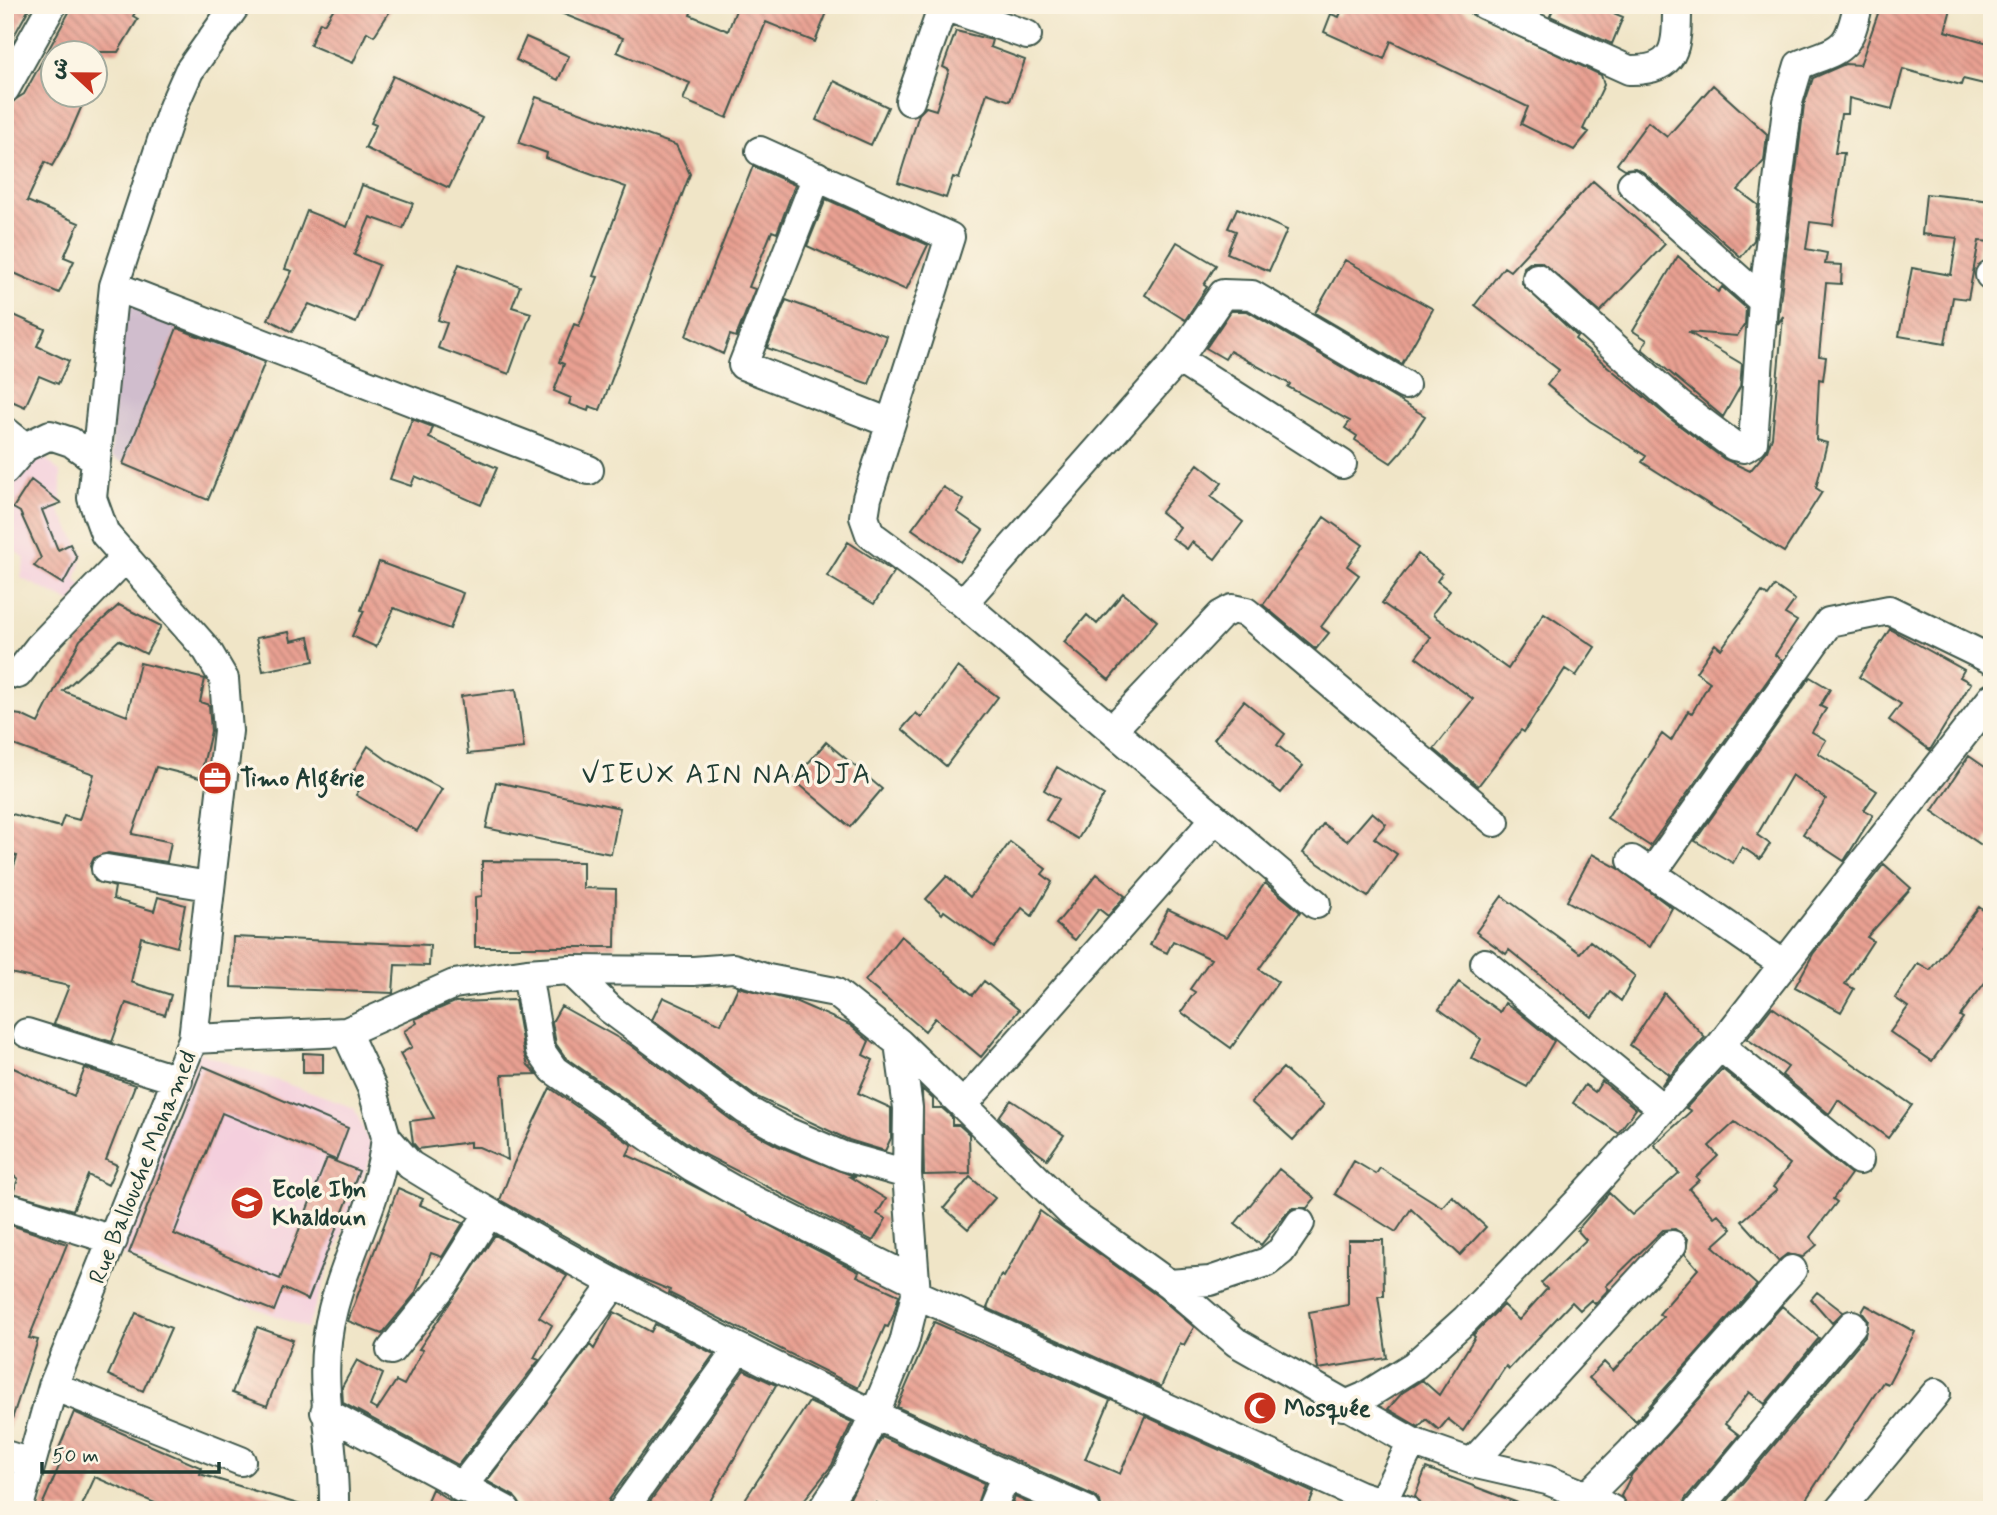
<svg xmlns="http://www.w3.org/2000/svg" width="1997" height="1515" viewBox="0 0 1997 1515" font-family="Mynerve,'Playpen Sans Arabic',sans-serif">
<defs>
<pattern id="building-back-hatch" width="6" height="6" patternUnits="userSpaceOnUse" patternTransform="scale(1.75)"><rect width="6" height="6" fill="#e9a092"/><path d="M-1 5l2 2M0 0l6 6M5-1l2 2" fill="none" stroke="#bc8478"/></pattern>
</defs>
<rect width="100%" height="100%" fill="#fcf5e5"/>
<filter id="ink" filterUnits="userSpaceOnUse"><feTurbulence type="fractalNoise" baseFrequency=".0143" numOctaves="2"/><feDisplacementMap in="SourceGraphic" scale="14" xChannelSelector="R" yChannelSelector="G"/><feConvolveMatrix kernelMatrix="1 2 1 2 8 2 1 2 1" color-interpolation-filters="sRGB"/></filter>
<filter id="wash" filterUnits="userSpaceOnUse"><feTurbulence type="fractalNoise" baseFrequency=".00686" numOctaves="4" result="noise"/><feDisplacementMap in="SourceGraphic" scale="28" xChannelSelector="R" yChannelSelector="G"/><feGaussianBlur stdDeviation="1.57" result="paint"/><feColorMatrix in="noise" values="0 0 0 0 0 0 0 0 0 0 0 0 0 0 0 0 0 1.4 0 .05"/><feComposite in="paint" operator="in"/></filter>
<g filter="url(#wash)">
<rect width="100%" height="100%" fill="#f0e5c7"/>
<path fill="#f4cfdd" d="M41 454 61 473V503L56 505 84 554 76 579 82 586 72 603 21 578 25 558 5 544V494L20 473 36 455Z
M198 1052 354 1108 373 1151 307 1328 119 1254Z"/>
<path fill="#d0bdcd" d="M131 305 265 361 208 500 111 457 118 323Z"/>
<g id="blocks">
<path fill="url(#building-back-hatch)" d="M5 5H31L5 52Z
M73 5H140L133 16 138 19 118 52H52V94H87L68 138 52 166 45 162 27 201 79 223 64 257 74 261 59 293 5 269V106L24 94Z
M336 5H394L374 36 367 32 353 63 310 45 320 22 324 24Z
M541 5H694L690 15 728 31 736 10 727 5H830L815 42 766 22 727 118 683 100 690 83 617 52 623 38Z
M1344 5H1452L1601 75 1604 85 1583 129 1589 132 1574 150 1521 124 1528 107 1391 41 1384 59 1324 32 1331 14 1339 17Z
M1555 5H1595L1623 17 1612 44 1550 16Z
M1881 5H1952L1945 31 1992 44V86L1963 79 1961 85 1903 69 1892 109 1849 98 1848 114H1841L1835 153H1844L1833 225 1810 222 1806 249 1827 253 1825 264 1842 265 1841 284 1826 283 1819 356 1826 357 1823 380 1819 379 1816 440 1827 443 1816 488 1822 492 1784 552 1642 462 1646 456 1590 421 1547 385 1559 370 1475 305 1504 267 1510 271 1593 181 1665 244 1600 312 1541 262H1531L1524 267 1522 284 1577 336 1575 339 1668 417 1724 459 1750 471 1767 451 1772 437 1783 316 1778 324 1780 303 1804 105 1813 78 1845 64 1860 65Z
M956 31 992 40 990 47 1025 60 1010 101 987 93 959 179 953 177 946 198 898 182 919 114 926 107 936 110 949 70 943 67Z
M526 37 569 56 558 80 516 60Z
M393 76 482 118 449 188 365 148 376 125 371 123Z
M834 81 888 107 871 145 816 120Z
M1713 85 1767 134 1764 161 1738 190 1758 205 1754 240 1741 257 1643 172 1635 168 1625 169 1617 164 1648 122 1667 137Z
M536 97 676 145 690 174 600 410 589 406 588 411 569 404 571 398 554 391 564 364 559 362 574 324 579 326 598 277 593 276 626 187 546 158 547 153 519 143Z
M753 166 795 185 777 233 772 231 749 287 755 289 736 337 730 335 723 354 686 336Z
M362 185 413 203 403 229 370 217 354 255 379 265 356 323 309 304 292 332 268 319 292 271 285 269 307 211 347 227Z
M1926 194 1992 201V242L1979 241 1968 299 1953 297 1945 344 1899 336 1912 268 1951 275 1957 238 1922 234Z
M826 199 928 245 906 290 807 246Z
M1237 208 1287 230 1269 271 1227 253 1236 231 1228 228Z
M1177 242 1216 265 1204 285 1207 287 1185 320 1145 295Z
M1678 256 1718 292 1722 287 1746 308 1745 324 1737 336 1688 332 1742 364 1740 387 1723 417 1642 349 1647 340 1633 331Z
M1345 260 1433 309 1402 364 1315 313Z
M459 264 520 286 512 307 531 313 509 374 438 348 447 323 438 320Z
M786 300 887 336 869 384 767 348Z
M5 311 45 329 37 346 69 361 58 384 39 376 25 407 5 398Z
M1231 311H1247L1425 416 1402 451 1391 463 1355 440 1357 436 1345 428 1350 421 1288 387 1290 384 1230 351 1225 359 1206 348Z
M177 328 265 362 208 500 123 464Z
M412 419 433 427 429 438 497 468 481 505 415 476 411 486 390 479Z
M1198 464 1222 483 1211 497 1243 522 1215 559 1192 542 1187 549 1172 538 1180 527 1161 512Z
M31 480 61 503 42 510 58 550 70 544 77 558 63 584 34 566 41 558 20 512 13 508Z
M943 487 964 500 957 512 983 530 960 562 912 529Z
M1324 517 1363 545 1347 566 1359 575 1321 627 1329 633 1316 649 1263 605Z
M848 542 894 572 874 604 827 576Z
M1418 554 1442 574 1437 581 1450 591 1433 613 1434 616 1508 669 1544 613 1595 647 1576 676 1565 669 1524 732 1521 730 1478 786 1434 749 1473 699 1416 657 1431 637 1382 603Z
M379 562 463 593 450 629 394 608 376 647 352 636 364 611 361 610Z
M1775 586 1795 600 1785 614 1797 621 1775 655 1782 660 1650 846 1607 818 1662 734 1671 741 1688 711 1692 713 1710 682 1696 672 1715 644 1721 649 1762 592 1768 596Z
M1123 593 1157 621 1109 680 1064 642 1087 615 1097 624Z
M119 605 161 626 146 654 119 640 63 691 127 716 140 663 205 679 200 702 209 705 211 731 200 778 156 767 132 834 171 842 167 862 108 853 94 858 90 866 95 881 115 887 113 899 154 911 158 897 185 905 177 947 141 937 131 982 171 995 165 1015 126 1003 112 1042 54 1024 69 986 5 972V895L17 856 5 853V812L60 827 64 816 79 820 94 774 5 742V713L21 715 38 723 80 640Z
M1890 629 1964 670 1960 677 1971 683 1930 750 1889 720 1901 704 1859 677Z
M289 632 291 641 309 637 314 661 263 671 256 638Z
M958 667 998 697 946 766 902 729 916 713 921 718Z
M1810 677 1830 689 1820 706 1826 709 1812 732 1826 740 1818 753 1877 791 1864 810 1873 815 1844 861 1803 834 1826 799 1792 775 1757 835 1770 844 1760 859 1742 847 1733 863 1695 841Z
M516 689 524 748 468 754 461 696Z
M1244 701 1285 734 1277 745 1303 766 1281 793 1214 739Z
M826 742 882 789 850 827 794 780Z
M368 746 387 760 442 789 417 831 356 795 361 787 348 780Z
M1969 756 1992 772V833L1983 846 1932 811Z
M1057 767 1104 795 1078 839 1046 820 1059 799 1044 790Z
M496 782 620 808 611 854 486 828Z
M1372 812 1386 824 1374 838 1397 854 1368 897 1303 853 1323 824 1347 841Z
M1010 842 1046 869 1042 874 1052 882 1032 916 1022 908 994 947 944 911 942 914 926 899 947 876 970 897Z
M1592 854 1618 868 1672 908 1650 947 1567 901Z
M482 861 583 862V888L616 889 615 947H475V897L482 896Z
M1884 864 1911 888 1867 937 1873 941 1845 984 1854 989 1841 1012 1795 987 1813 954Z
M1097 874 1125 896 1108 916 1099 909 1075 940 1056 924Z
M1265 883 1300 912 1259 969 1278 982 1231 1048 1181 1012 1195 992 1190 989 1211 959 1173 941 1167 953 1150 945 1168 909 1227 937Z
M1502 896 1580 953 1590 941 1635 976 1621 1001 1610 992 1592 1017 1509 950 1506 954 1476 932Z
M1979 907 1992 917V933L1982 946 1992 953V973L1960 1016 1963 1018 1932 1061 1890 1032 1908 1007 1895 998 1918 963 1930 970Z
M901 936 973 995 984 981 1019 1010 981 1057 935 1018 925 1031 865 981Z
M233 937 430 945 429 966 395 965 393 993 231 987Z
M1459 982 1500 1012 1505 1003 1516 1010 1554 1041 1527 1087 1471 1058 1481 1039 1439 1009Z
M738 987 797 1002 850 1025 869 1041 863 1055 873 1060 858 1093 891 1108V1138L885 1151 849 1140 755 1096 652 1020 663 997 721 1024Z
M1664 993 1705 1037 1661 1086 1669 1074 1630 1045Z
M515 1000 524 1053 528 1065 537 1074 502 1075 508 1160 479 1147H470V1142L418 1149 413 1143 410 1121 434 1118 400 1054 412 1047 404 1031 417 1023 415 1019 455 1002Z
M561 1006 629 1044 738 1125 778 1146 856 1177H850L886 1199 877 1214 886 1219 873 1241 700 1152 566 1058 556 1044 552 1022Z
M1772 1007 1912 1105 1888 1138 1838 1100 1829 1114 1782 1075 1788 1067 1747 1039Z
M303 1053 323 1054V1073H303Z
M5 1064 74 1096 85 1068 135 1085 106 1160 117 1165 108 1185 88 1175 73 1210 13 1193 18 1179 5 1169Z
M203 1066 348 1128 336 1160 222 1113 174 1234 280 1279 327 1158 359 1171 308 1300 283 1288 274 1311 129 1253Z
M1283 1068 1324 1105 1293 1140 1251 1102Z
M1722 1069 1851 1174 1833 1199 1837 1202 1810 1237 1817 1245 1803 1257 1787 1254 1778 1261 1742 1221 1777 1190 1773 1187 1790 1164 1735 1122 1709 1146 1718 1156 1696 1177 1699 1180 1689 1189 1714 1217 1718 1214 1732 1229 1713 1246 1757 1285 1636 1421 1589 1378 1604 1362 1613 1371 1663 1317 1659 1314 1698 1269 1685 1254 1688 1239 1675 1229 1663 1230 1606 1286 1609 1289 1595 1304 1591 1300 1580 1310 1572 1302 1509 1369 1506 1366 1463 1431 1448 1419 1439 1430 1426 1419 1419 1427 1388 1409 1402 1393 1422 1380 1439 1395 1475 1337 1473 1335 1503 1305 1519 1320 1547 1289 1541 1283 1586 1240 1577 1230 1609 1193 1632 1215 1679 1173 1654 1145 1691 1111 1686 1108Z
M1602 1081 1636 1109 1618 1133 1573 1103 1585 1085 1595 1092Z
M550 1088 632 1145 627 1155 686 1182 859 1272 857 1276 899 1295 893 1316 888 1327 885 1326 858 1388 669 1293 670 1290 638 1277 500 1200 514 1163Z
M922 1089 933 1099V1108H942L952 1117V1125H959L969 1134 970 1174 924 1175Z
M1011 1100 1064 1135 1047 1159 1027 1145 999 1117Z
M1354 1161 1376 1174 1380 1168 1442 1207 1452 1196 1486 1227 1460 1255 1411 1209 1396 1232 1335 1194Z
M1279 1169 1315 1198 1307 1208H1293L1287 1213 1261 1245 1235 1224Z
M970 1177 995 1198 968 1229 944 1208Z
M398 1188 423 1199 420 1205 463 1223 442 1257 431 1253 415 1294 382 1334 348 1321Z
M1040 1211 1159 1297 1194 1327 1184 1345 1180 1343 1161 1387 987 1308 1001 1275 1004 1277Z
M5 1223 67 1244 29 1338 38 1340 9 1428 5 1427Z
M495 1235 567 1276 539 1317 552 1325 534 1358 539 1360 458 1465 343 1403 342 1387 357 1360 383 1374 370 1406 377 1410 396 1381 404 1385 423 1350 419 1349Z
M1348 1240H1383L1384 1296H1378L1387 1358 1318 1369 1309 1312 1348 1305Z
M1817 1292 1843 1312 1832 1323 1811 1299Z
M1866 1305 1915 1332 1888 1384 1883 1382 1799 1510H1720L1865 1336 1868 1320 1862 1312Z
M1782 1306 1819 1338 1765 1404 1749 1392 1725 1424 1739 1435 1685 1499 1682 1510H1629L1621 1496 1632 1474Z
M614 1312 651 1332 655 1324 714 1354 609 1500 607 1510H523L514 1496 487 1481 590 1345 594 1349Z
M136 1313 171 1328 143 1391 108 1375Z
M934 1322 1110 1400 1085 1459 1120 1474 1145 1416 1314 1493 1307 1510H1102L1100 1501 1093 1495 897 1407Z
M257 1327 293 1340 267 1406 232 1393Z
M744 1370 776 1385 705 1510H644Z
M809 1402 852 1422 832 1465 796 1510H738Z
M74 1412 202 1468 200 1474 301 1505 300 1510H171L95 1477 80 1510H40L61 1462 54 1460Z
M882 1437 984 1483 975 1510H891L876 1503 874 1510H853L855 1504 849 1500Z
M1426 1468 1531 1508V1510H1422L1415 1496Z
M432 1489 451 1501 471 1510H423Z
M1015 1497 1044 1510H1009Z"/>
</g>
</g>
<g filter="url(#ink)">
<use href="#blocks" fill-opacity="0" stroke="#3e564a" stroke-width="2"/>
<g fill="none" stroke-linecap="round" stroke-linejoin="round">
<defs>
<path id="minor" d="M941 5 1027 35
M1485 5 1629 70C1678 71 1677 46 1677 5
M5 89 52 5
M910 101 943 6
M760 151 950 237 867 498 864 517 870 534 963 603 1316 904
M817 176 743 365 890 423
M1632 184 1763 301
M1990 275H1992
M1537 278 1678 404 1734 446 1744 448 1753 442 1763 301 1788 102 1799 65C1841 48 1848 53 1858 5
M114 286 589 470
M1178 359 1342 464
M5 431 25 447
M5 470 25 447 50 435 71 442 96 460
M963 603 1178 359 1223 294 1252 295 1405 385
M18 674 39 647 126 557
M1113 729 1221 615 1232 609 1246 612 1495 822
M1632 860 1783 964
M106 869 209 886
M1652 873 1829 622 1889 610 1992 660
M1485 963 1663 1109
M570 970 610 1009 746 1110 785 1131 843 1156 907 1174
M527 973 540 1050 554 1070 691 1166 735 1191 913 1280
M346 1032 372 1088 386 1137 410 1165C625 1298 854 1410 1086 1510
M27 1033 178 1080
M193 1039 346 1032 454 984 527 973 570 970 693 971 733 968 768 979 835 992 899 1043 963 1105 1215 819
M1720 1046 1859 1160
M963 1105 1072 1214 1169 1284 1210 1281 1267 1262 1281 1251 1300 1223
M14 1209 113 1240
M1169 1284 1236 1342 1412 1442 1472 1463 1547 1480 1587 1496 1630 1453 1792 1270
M916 1294 1359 1495 1406 1510
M391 1350 445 1283 489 1213
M53 1386 241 1461
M1343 1406 1364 1397 1415 1365 1465 1320 1578 1202 1720 1046 1992 698
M325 1412 506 1510
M5 1455 31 1463
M1472 1463 1672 1245
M461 1488 536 1392 614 1284
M1587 1496 1612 1510
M1383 1500 1412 1442
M18 1510 53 1386 193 1039 228 731 224 679 207 650 105 534 92 498 114 286 173 107 189 71 236 5
M334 1510C336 1439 314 1381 333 1309 348 1250 380 1198 386 1137
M623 1510 739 1348
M822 1510 847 1473 875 1413 904 1343 916 1294 907 1174 908 1108 899 1043
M991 1510 1006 1475
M1698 1510 1852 1325
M1839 1510 1936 1393"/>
</defs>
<use href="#minor" stroke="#3e564a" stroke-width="32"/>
<use href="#minor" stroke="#fff" stroke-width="28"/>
</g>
</g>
<defs>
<symbol id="office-disc" viewBox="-11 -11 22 22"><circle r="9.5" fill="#c8321e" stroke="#fcf5e5"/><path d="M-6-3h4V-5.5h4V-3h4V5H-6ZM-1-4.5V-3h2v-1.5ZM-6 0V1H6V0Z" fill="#fff"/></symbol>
<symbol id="school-disc" viewBox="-11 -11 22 22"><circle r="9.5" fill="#c8321e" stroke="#fcf5e5"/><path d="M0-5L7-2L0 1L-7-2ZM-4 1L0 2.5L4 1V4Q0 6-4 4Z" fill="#fff"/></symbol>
<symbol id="mosque-disc" viewBox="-11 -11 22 22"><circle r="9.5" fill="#c8321e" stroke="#fcf5e5"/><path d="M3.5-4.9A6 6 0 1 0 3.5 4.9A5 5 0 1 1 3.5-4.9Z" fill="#fff"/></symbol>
</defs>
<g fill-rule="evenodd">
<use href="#office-disc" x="196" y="759" width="38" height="38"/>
<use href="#school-disc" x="228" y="1184" width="38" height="38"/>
<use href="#mosque-disc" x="1241" y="1389" width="38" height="38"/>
</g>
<g text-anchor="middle" stroke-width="7" stroke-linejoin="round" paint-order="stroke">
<g font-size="24" font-weight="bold" fill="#1f3d34" stroke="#fcf5e5" text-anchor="start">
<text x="240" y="786">Timo Algérie</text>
<text x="272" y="1197">Ecole Ibn<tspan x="272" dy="28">Khaldoun</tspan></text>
<text x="1284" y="1416">Mosquée</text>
</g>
<g font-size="24" fill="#1f3d34" stroke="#fcf5e5">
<text transform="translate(142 1167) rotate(-68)" y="8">Rue Ballouche Mohamed</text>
</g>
<g font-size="28" letter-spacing="2" fill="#1f3d34" stroke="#fcf5e5">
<text x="727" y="783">VIEUX AIN NAADJA</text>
</g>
</g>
<rect width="1997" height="1515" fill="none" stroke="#fcf5e5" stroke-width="28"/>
<g transform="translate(74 74) rotate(292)"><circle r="33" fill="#fcf5e5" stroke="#a4ab9e" stroke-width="2"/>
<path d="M0-5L12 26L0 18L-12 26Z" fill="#c8321e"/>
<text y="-10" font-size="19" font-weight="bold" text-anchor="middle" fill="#1f3d34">ش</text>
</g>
<path d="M42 1462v10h177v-10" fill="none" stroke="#1f3d34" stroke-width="3.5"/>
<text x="52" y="1462" font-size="21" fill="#1f3d34" stroke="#fcf5e5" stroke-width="5" paint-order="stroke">50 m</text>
</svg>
